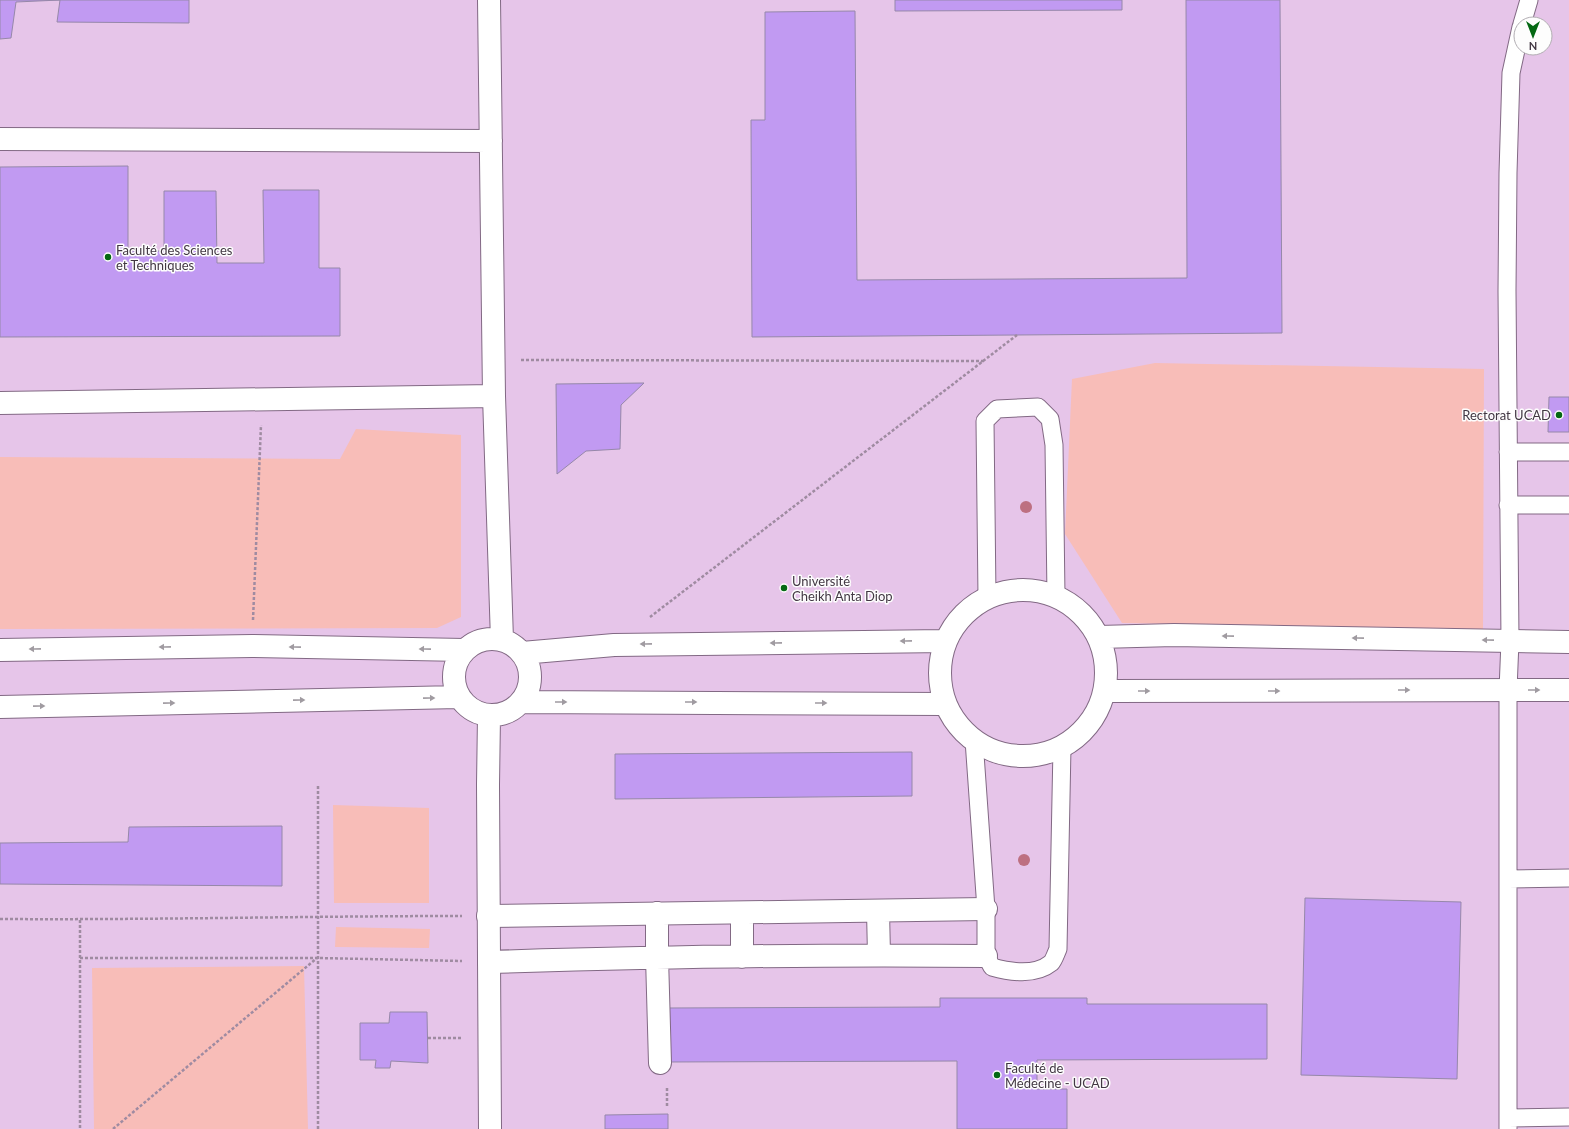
<svg xmlns="http://www.w3.org/2000/svg" width="1569" height="1129" viewBox="0 0 1569 1129" font-family="Lato,sans-serif">
<rect width="100%" height="100%" fill="#eed2f0"/>
<path fill="#e6c5e9" fill-rule="evenodd" d="M0 0H1569V1129H0ZM1521 24H1545V48H1521Z"/>
<path fill="#f8bdb8" d="M1155 363 1484 369 1483 630 1122 623 1065 534 1072 379Z
M356 429 461 435V617L437 628 0 629V457L340 459Z
M333 805 429 808V903H334Z
M336 927 430 929 429 948 335 947Z
M304 966 308 1129H94L92 968Z"/>
<path fill="#c19af2" stroke="#9688a9" d="M0 0H189V23L57 22 60 0 16 2 11 38 0 39Z
M895 0H1122V10L895 11Z
M1186 0H1280L1282 333 752 337 751 120H765V12L855 11 857 280 1187 278Z
M128 166V251H164V191H216L217 263H264L263 190H319V268H340V336L0 337V167Z
M644 383 621 405 620 449 586 451 557 474 556 384Z
M1549 397H1569V432H1548Z
M912 752V796L615 799V754Z
M282 826V886L0 884V843L128 842 129 827Z
M1305 898 1461 902 1457 1079 1301 1075Z
M940 998H1087V1004H1267V1059L1037 1060V1089H1067V1129H957V1061L666 1062 665 1008 940 1007Z
M390 1012H427L428 1063 391 1061 390 1068H375L376 1060H360V1023H389Z
M668 1114V1129H605V1115Z"/>
<g fill="none" stroke-linecap="round" stroke-linejoin="round">
<defs>
<path id="service" d="M1522 24 1529 0
M1508 452H1569
M1508 505H1569
M987 597 985 421 997 409 1038 407 1050 419 1054 445 1056 596
M974 740 986 909V956L992 967C1010 972 1035 976 1051 963 1054 960 1056 953 1058 949L1062 747
M1508 879 1569 878
M1508 1118 1569 1117
M1508 1129V690L1510 641 1507 291 1508 173 1511 73 1521 27"/>
<path id="pedestrian" d="M878 911 879 955
M657 913V957L660 1063
M742 913V957
M488 916 986 909
M489 962C655 957 821 954 986 956"/>
<path id="minor" d="M489 0 494 396 502 640
M0 139 491 141
M0 403 494 396
M940 673a83 83 0 1 1 166 0a83 83 0 1 1-166 0Z
M1099 637 1174 635 1569 642
M454 677a38 38 0 1 1 76 0a38 38 0 1 1-76 0Z
M0 650 252 646 464 650
M522 653 614 645 945 641
M1105 691 1569 690
M522 702 945 704
M0 707 458 697
M489 716 488 785 490 1129"/>
</defs>
<use href="#service" stroke="#826984" stroke-width="19"/>
<use href="#pedestrian" stroke="#826984" stroke-width="24"/>
<use href="#minor" stroke="#826984" stroke-width="24"/>
<path stroke="#9f8ba1" stroke-width="2.5" stroke-dasharray="3 2" stroke-linecap="butt" d="M521 360 984 361
M650 617 1017 335
M253 620 261 425
M318 786V1129
M0 919C154 920 308 916 462 916
M80 920V1129
M80 958H318L462 961
M428 1038H463
M667 1088V1106
M113 1129 317 958"/>
<use href="#service" stroke="#fff" stroke-width="17"/>
<use href="#pedestrian" stroke="#fff" stroke-width="22"/>
<use href="#minor" stroke="#fff" stroke-width="22"/>
</g>
<g fill="#bd7081">
<circle cx="1026" cy="507" r="6"/>
<circle cx="1024" cy="860" r="6"/>
</g>
<defs><path id="oneway-solid" d="M-6-.8H1V-3.2L6.5 0L1 3.2V.8H-6Z"/></defs>
<g fill="#a09ba1">
<use href="#oneway-solid" transform="translate(1228 636) rotate(-179)"/>
<use href="#oneway-solid" transform="translate(1358 638) rotate(-179)"/>
<use href="#oneway-solid" transform="translate(1488 640) rotate(-179)"/>
<use href="#oneway-solid" transform="translate(906 641) rotate(179)"/>
<use href="#oneway-solid" transform="translate(776 643) rotate(179)"/>
<use href="#oneway-solid" transform="translate(646 644) rotate(179)"/>
<use href="#oneway-solid" transform="translate(165 647) rotate(179)"/>
<use href="#oneway-solid" transform="translate(295 647) rotate(-179)"/>
<use href="#oneway-solid" transform="translate(35 649) rotate(179)"/>
<use href="#oneway-solid" transform="translate(425 649) rotate(-179)"/>
<use href="#oneway-solid" transform="translate(1404 690)"/>
<use href="#oneway-solid" transform="translate(1534 690)"/>
<use href="#oneway-solid" transform="translate(1144 691)"/>
<use href="#oneway-solid" transform="translate(1274 691)"/>
<use href="#oneway-solid" transform="translate(429 698) rotate(-1)"/>
<use href="#oneway-solid" transform="translate(299 700) rotate(-1)"/>
<use href="#oneway-solid" transform="translate(561 702)"/>
<use href="#oneway-solid" transform="translate(691 702)"/>
<use href="#oneway-solid" transform="translate(169 703) rotate(-1)"/>
<use href="#oneway-solid" transform="translate(821 703)"/>
<use href="#oneway-solid" transform="translate(39 706) rotate(-1)"/>
</g>
<g fill="#046813" stroke="#fdfdfd" stroke-width="1.5">
<circle cx="108" cy="257" r="4"/>
<circle cx="1559" cy="415" r="4"/>
<circle cx="784" cy="588" r="4"/>
<circle cx="997" cy="1075" r="4"/>
</g>
<g text-anchor="middle" stroke-width="3" stroke-linejoin="round" paint-order="stroke">
<g font-size="13" fill="#423743" stroke="#fdfdfd" text-anchor="start">
<text x="116" y="255">Faculté des Sciences<tspan x="116" dy="15">et Techniques</tspan></text>
<text x="1551" y="420" text-anchor="end">Rectorat UCAD</text>
<text x="792" y="586">Université<tspan x="792" dy="15">Cheikh Anta Diop</tspan></text>
<text x="1005" y="1073">Faculté de<tspan x="1005" dy="15">Médecine - UCAD</tspan></text>
</g>
</g>
<g transform="translate(1533 36) rotate(180)"><circle r="19" fill="#fdfdfd" stroke="#b2aeb3"/>
<path d="M0-3L7 15L0 10L-7 15Z" fill="#046813"/>
<text y="-6" font-size="11" font-weight="bold" text-anchor="middle" fill="#423743">N</text>
</g>
</svg>
